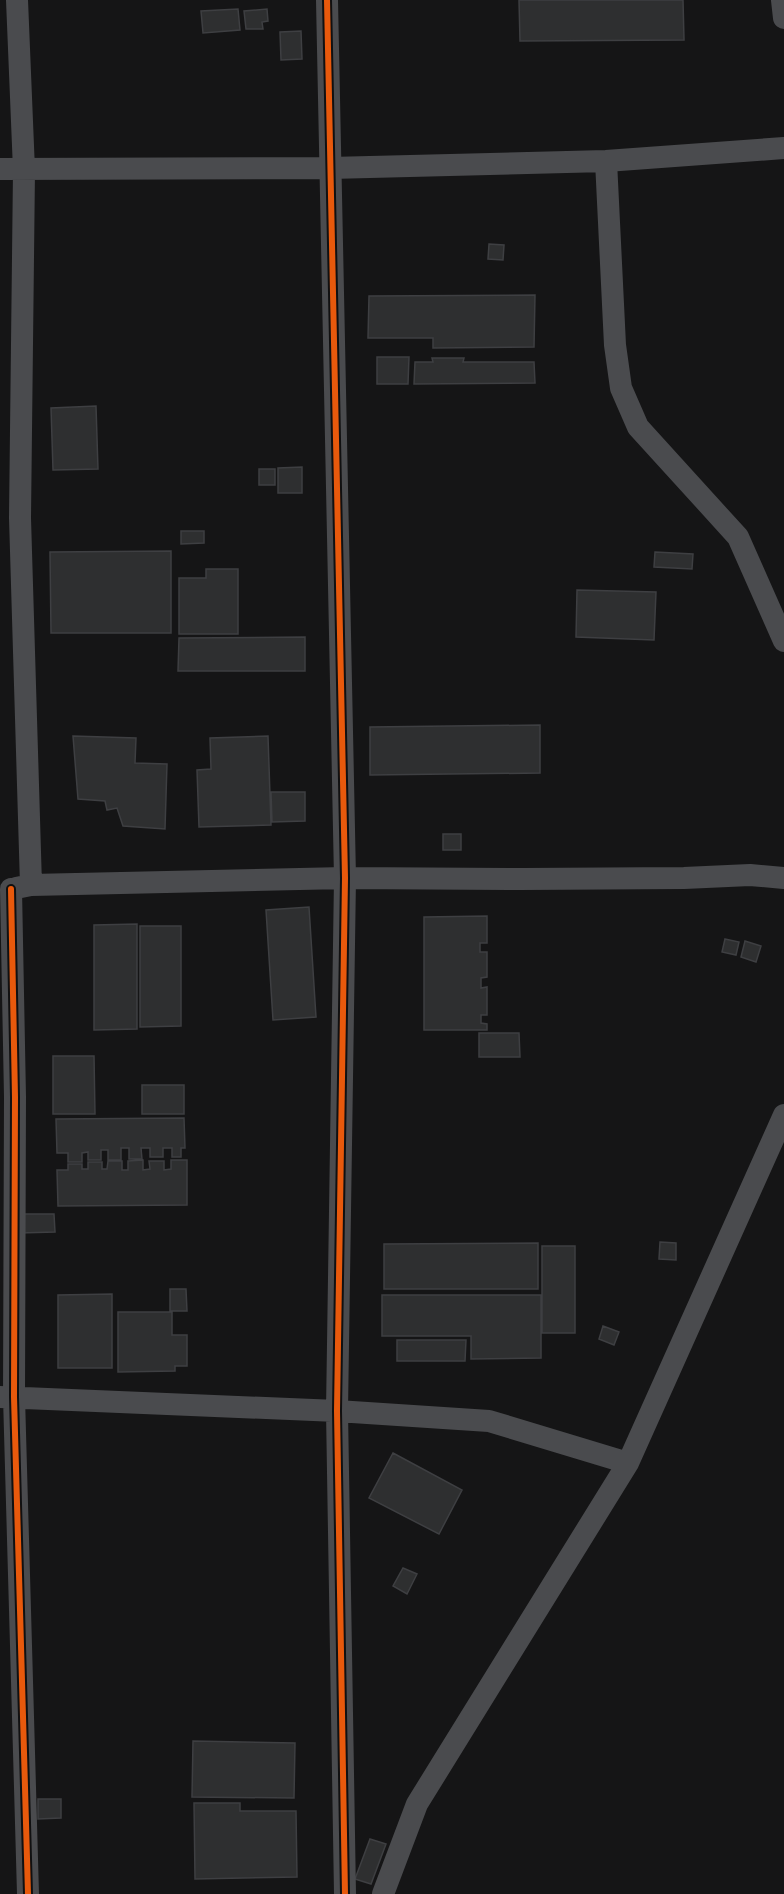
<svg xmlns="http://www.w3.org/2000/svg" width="784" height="1894" viewBox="0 0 784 1894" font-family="Jost,sans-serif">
<rect width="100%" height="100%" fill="#151516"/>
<path fill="#2e2f30" stroke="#3e3f42" stroke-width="1.5" d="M519 0H683L684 40 520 41Z
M238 9 240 30 203 33 201 11Z
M267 9 268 21 262 22 263 29H246L244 11Z
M301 31 302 59 281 60 280 32Z
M489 244 504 245 503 260 488 259Z
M535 295 534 347 433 348V338H368L369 296Z
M377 357H409L408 384H377Z
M432 358H464L463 362H534L535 383 414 384 415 362H433Z
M96 406 98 469 53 470 51 408Z
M302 467V493H278V468Z
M259 469H275V485H259Z
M181 531H204V543L181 544Z
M171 551V633H51L50 552Z
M655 552 693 554 692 569 654 567Z
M206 569H238V634H179V578H206Z
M577 590 656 592 654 640 576 637Z
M305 637V671H178L179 638Z
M540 725V773L370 775V727Z
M73 736 136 738 135 763 167 764 165 829 123 826 117 808 107 810 105 801 78 799Z
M268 736 271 825 199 827 197 770 211 769 210 738Z
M271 792H305V821L272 822Z
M443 834H461V850H443Z
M309 907 316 1017 273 1020 266 910Z
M487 916V943H480V952H487V977L481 978V988L487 987V1015H481V1023L487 1024V1030H424V917Z
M137 924V1029L94 1030V925Z
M140 926H181V1026L140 1027Z
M725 939 739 942 736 955 722 952Z
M745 941 761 946 756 962 741 957Z
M479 1033H519L520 1057H479Z
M53 1056H94L95 1114H53Z
M142 1085H184V1114H142Z
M184 1118 185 1148H181V1157H172V1148H163V1157H150V1148H141L142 1159H129V1148H121V1160H108V1150H101V1160H88V1152L82 1153V1162H68V1153H57L56 1119Z
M143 1160V1170L150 1169 149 1161H164V1170L171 1169V1160H187V1205L58 1206 57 1170H68V1164H82V1169H88V1162H102V1169H107L108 1161H122V1170H128V1161Z
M19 1214H54L55 1232 19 1233Z
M660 1242 676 1243V1260L659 1259Z
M538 1243V1289H384V1244Z
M542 1246H575V1333H542Z
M170 1289H186L187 1311H170Z
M112 1294V1368H58V1295Z
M382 1295H541V1358L471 1359V1336H382Z
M118 1312H172V1335H187V1366H175V1371L118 1372Z
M603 1326 619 1332 614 1345 599 1339Z
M397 1340H466L465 1361H397Z
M393 1453 462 1490 439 1534 369 1498Z
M403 1568 417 1574 407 1594 393 1586Z
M193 1741 295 1743 294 1798 192 1797Z
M38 1799H61V1818L38 1819Z
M194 1803H240V1811H296L297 1877 195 1879Z
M370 1839 386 1844 371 1884 355 1879Z"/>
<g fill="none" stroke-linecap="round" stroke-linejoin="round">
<path stroke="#4a4b4e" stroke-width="22" d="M17 0 24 170 20 518 31 885
M327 0 345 878 337 1411 345 1894
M782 0 784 18
M606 161 615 345 621 388 638 427 738 537 784 641
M0 169 330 168 606 161 784 148
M16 888 31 885 345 878 523 879 684 878 750 875 784 878
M11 889 15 1097 14 1397 28 1894
M0 1397 337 1411 489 1421 628 1463
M383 1894 417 1804 628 1463 784 1115"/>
<defs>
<path id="cycleway" d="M327 0 345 878 337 1411 345 1894
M11 889 15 1097 14 1397 28 1894"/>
</defs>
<use href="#cycleway" stroke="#101011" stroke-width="10"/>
<use href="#cycleway" stroke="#e8590c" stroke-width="6"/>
</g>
</svg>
